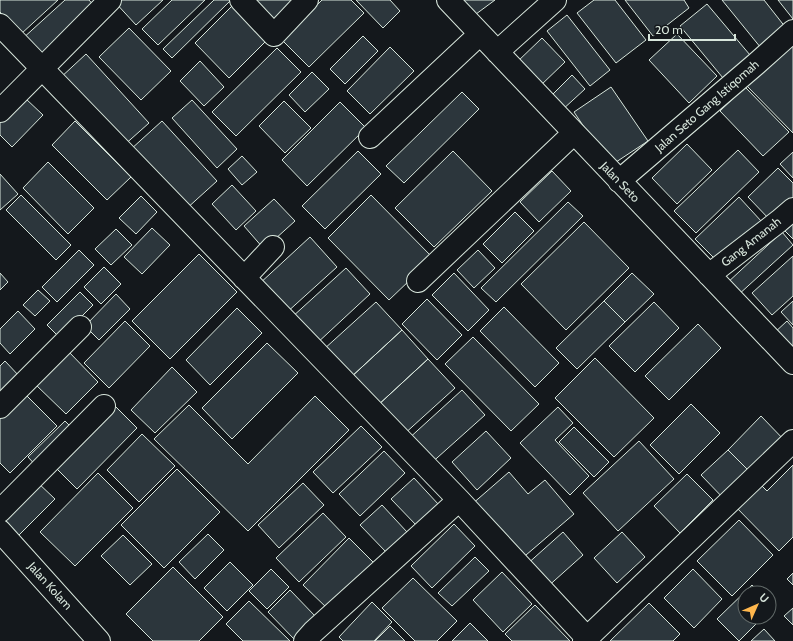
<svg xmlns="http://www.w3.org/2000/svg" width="793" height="641" viewBox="0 0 793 641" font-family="Cabin,sans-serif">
<rect width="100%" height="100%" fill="#14181c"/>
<path fill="#2c363c" stroke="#d8e6dc" d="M0 0H58L21 34 0 12Z
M65 0H89L95 7 38 59 21 40Z
M113 0H163L136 25Z
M172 0H205L158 45 142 29Z
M214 0H231L172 58 163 49Z
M244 0H305L274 30Z
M322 0H351L364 13 309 67 282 40Z
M356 0H390L400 11 383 28Z
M459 0H495L472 17Z
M594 0H615L646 40 616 63 577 13Z
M625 0H684L689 8 653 36Z
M722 0H764L786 28 761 48Z
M778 0H793V19Z
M237 1 271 36 229 78 195 43Z
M707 4 750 55 723 78 680 26Z
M567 15 610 70 590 86 547 31Z
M129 28 171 71 141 100 99 57Z
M677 34 717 76 689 103 649 60Z
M363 36 378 51 345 84 330 69Z
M542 38 565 62 539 87 516 63Z
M793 41V133L747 86Z
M390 47 414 71 370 114 347 91Z
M277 48 301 72 236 136 212 112Z
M86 54 149 123 122 147 59 79Z
M200 61 224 87 204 106 180 81Z
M312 72 329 89 305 112 289 95Z
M572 75 585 89 561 111 549 98Z
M611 87 648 141 610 166 574 112Z
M745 87 789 132 763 156 720 111Z
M462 92 479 109 404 183 386 166Z
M25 98 43 115 12 147 0 135V122Z
M192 100 237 149 217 168 172 118Z
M284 101 311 128 285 153 259 126Z
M340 102 366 128 307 186 282 160Z
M75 121 131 177 107 200 52 145Z
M162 121 217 181 185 210 130 150Z
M687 144 712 170 677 204 652 178Z
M738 150 759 172 696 233 674 211Z
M358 151 381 174 325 229 302 206Z
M453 151 492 191 434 247 395 208Z
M793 152V178L780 164Z
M242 156 257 172 242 185 228 169Z
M48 162 94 208 68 234 23 188Z
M778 168 793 183V200L771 221 748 197Z
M552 171 571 191 539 222 520 202Z
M0 174 18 194 0 210Z
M232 185 256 211 236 230 212 204Z
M21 195 71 245 56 260 6 210Z
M371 195 433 258 389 300 328 238Z
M141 196 157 212 136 234 119 218Z
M739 197 762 222 719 263 695 239Z
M274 199 295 221 264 249 244 226Z
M568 202 583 216 496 302 481 288Z
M515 212 534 231 502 263 483 244Z
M584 222 629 268 566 330 521 284Z
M793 224V239L785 231Z
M152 228 170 245 142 274 124 257Z
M116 229 132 245 111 265 95 249Z
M782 232 793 245 737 296 726 284Z
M310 237 337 267 285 314 258 285Z
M79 250 94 265 57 302 42 287Z
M478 250 495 268 474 288 457 270Z
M199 254 237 292 170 359 132 321Z
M793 256V296L772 315 752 293Z
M104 267 121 284 101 304 84 287Z
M346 268 370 294 315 345 291 318Z
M0 273 8 282 0 290Z
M454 273 489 310 468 331 432 295Z
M632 273 654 294 625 322 604 301Z
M38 290 50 301 35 316 23 305Z
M80 292 93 305 60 338 47 325Z
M116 294 130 309 99 340 85 326Z
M427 299 462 335 437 360 402 324Z
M604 301 625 322 577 369 556 348Z
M793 301V325L781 312Z
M376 302 402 330 349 379 323 350Z
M654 302 679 328 635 372 609 346Z
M504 307 559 363 535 387 480 331Z
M237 308 262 333 210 385 186 360Z
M18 311 35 329 10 354 0 343V329Z
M125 321 150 346 109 388 84 363Z
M787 321 793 328V345L788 350 773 334Z
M698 324 721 348 669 400 645 376Z
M402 330 428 359 376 407 349 379Z
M473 337 539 404 511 431 445 364Z
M267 343 298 373 232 439 202 408Z
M68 351 98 382 66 414 35 384Z
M595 358 654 418 614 457 555 398Z
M428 359 455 388 402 436 376 407Z
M5 361 20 377 0 396V366Z
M172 367 197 392 155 433 131 410Z
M462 390 485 415 428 466 406 441Z
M23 392 57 426 10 473 0 463V415Z
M315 396 349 430 248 531 154 439 189 405 248 464Z
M691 404 720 433 679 474 650 445Z
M115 406 137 428 77 489 55 467Z
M558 407 573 423 555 440 589 476 570 495 520 443Z
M761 416 787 443 754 476 728 450Z
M65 421 76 432 39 469 28 457Z
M361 426 382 447 333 493 313 472Z
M574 427 609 462 594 477 559 442Z
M486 431 511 458 477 490 452 462Z
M142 434 175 466 139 502 107 470Z
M639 441 674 479 618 531 583 493Z
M728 450 754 476 727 502 701 475Z
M384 451 405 473 360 516 339 494Z
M793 465V537L779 551 733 504 757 481 767 491Z
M177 469 220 512 164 568 121 525Z
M509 472 528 494 545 480 574 514 519 561 471 505Z
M98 473 133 508 75 566 40 532Z
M687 474 713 500 680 533 654 506Z
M414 478 439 505 417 526 391 499Z
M36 481 55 499 17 537 0 520Z
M303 483 324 505 279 548 258 525Z
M382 505 407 532 386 552 360 525Z
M323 513 346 537 299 582 276 558Z
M739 520 773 555 732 596 697 561Z
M454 524 475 546 432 588 411 566Z
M563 532 583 555 545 589 525 566Z
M622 532 645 557 617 583 594 558Z
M208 534 224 550 195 579 179 562Z
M123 535 152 564 130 585 101 556Z
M349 538 374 563 328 609 303 585Z
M475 557 489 571 452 606 438 593Z
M230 562 253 585 227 611 204 588Z
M173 567 223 617 199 641H153L126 614Z
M271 569 289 587 267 609 249 591Z
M693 569 722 599 694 628 664 598Z
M502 572 532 604 503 632 473 600Z
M793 573V585L787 579Z
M413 578 457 621 437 641H415L382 608Z
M752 585 760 593H745V617H763L739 641 717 619Z
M290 590 316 617 294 639 268 612Z
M249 601 290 641H243L226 624Z
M372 602 392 622 374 641H343L339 637Z
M649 603 680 634 673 641H610Z
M535 605 570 641H512L505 634Z
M793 608V625L784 616Z
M470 623 488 641H452Z
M390 626 405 641H375Z
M764 629 775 641H751Z"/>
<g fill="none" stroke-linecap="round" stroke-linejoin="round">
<defs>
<path id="minor" d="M241 0 274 35 307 0
M448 0 793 363
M0 25 459 500 587 638 584 641
M497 52 555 0
M0 111 110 0
M370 137 480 34
M619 181 756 64 793 31
M709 275 779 221 793 209
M244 278 273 247
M418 281 574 133
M0 407 80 327
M0 511 104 406
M0 531 99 641
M587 638 793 441
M305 641 313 632 459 500"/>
</defs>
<use href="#minor" stroke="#d8e6dc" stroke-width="24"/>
<use href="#minor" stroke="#14181c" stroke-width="22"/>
</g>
<g text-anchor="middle" stroke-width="3" stroke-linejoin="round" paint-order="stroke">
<g font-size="12" fill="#d8e6dc" stroke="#14181c">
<text transform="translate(707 106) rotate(-41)" y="4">Jalan Seto Gang Istiqomah</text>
<text transform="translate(620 182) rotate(46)" y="4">Jalan Seto</text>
<text transform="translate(751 242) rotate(-38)" y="4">Gang Amanah</text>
<text transform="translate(50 586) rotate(48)" y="4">Jalan Kolam</text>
</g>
</g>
<g transform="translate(757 605) rotate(45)"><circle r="19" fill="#14181c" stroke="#626a69"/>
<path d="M0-3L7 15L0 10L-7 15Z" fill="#ffb74d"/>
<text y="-6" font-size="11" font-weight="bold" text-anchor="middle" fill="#d8e6dc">U</text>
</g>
<path d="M649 34v6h86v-6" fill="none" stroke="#d8e6dc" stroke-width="2"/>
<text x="655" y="34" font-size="12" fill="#d8e6dc" stroke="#14181c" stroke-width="3" paint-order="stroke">20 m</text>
</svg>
